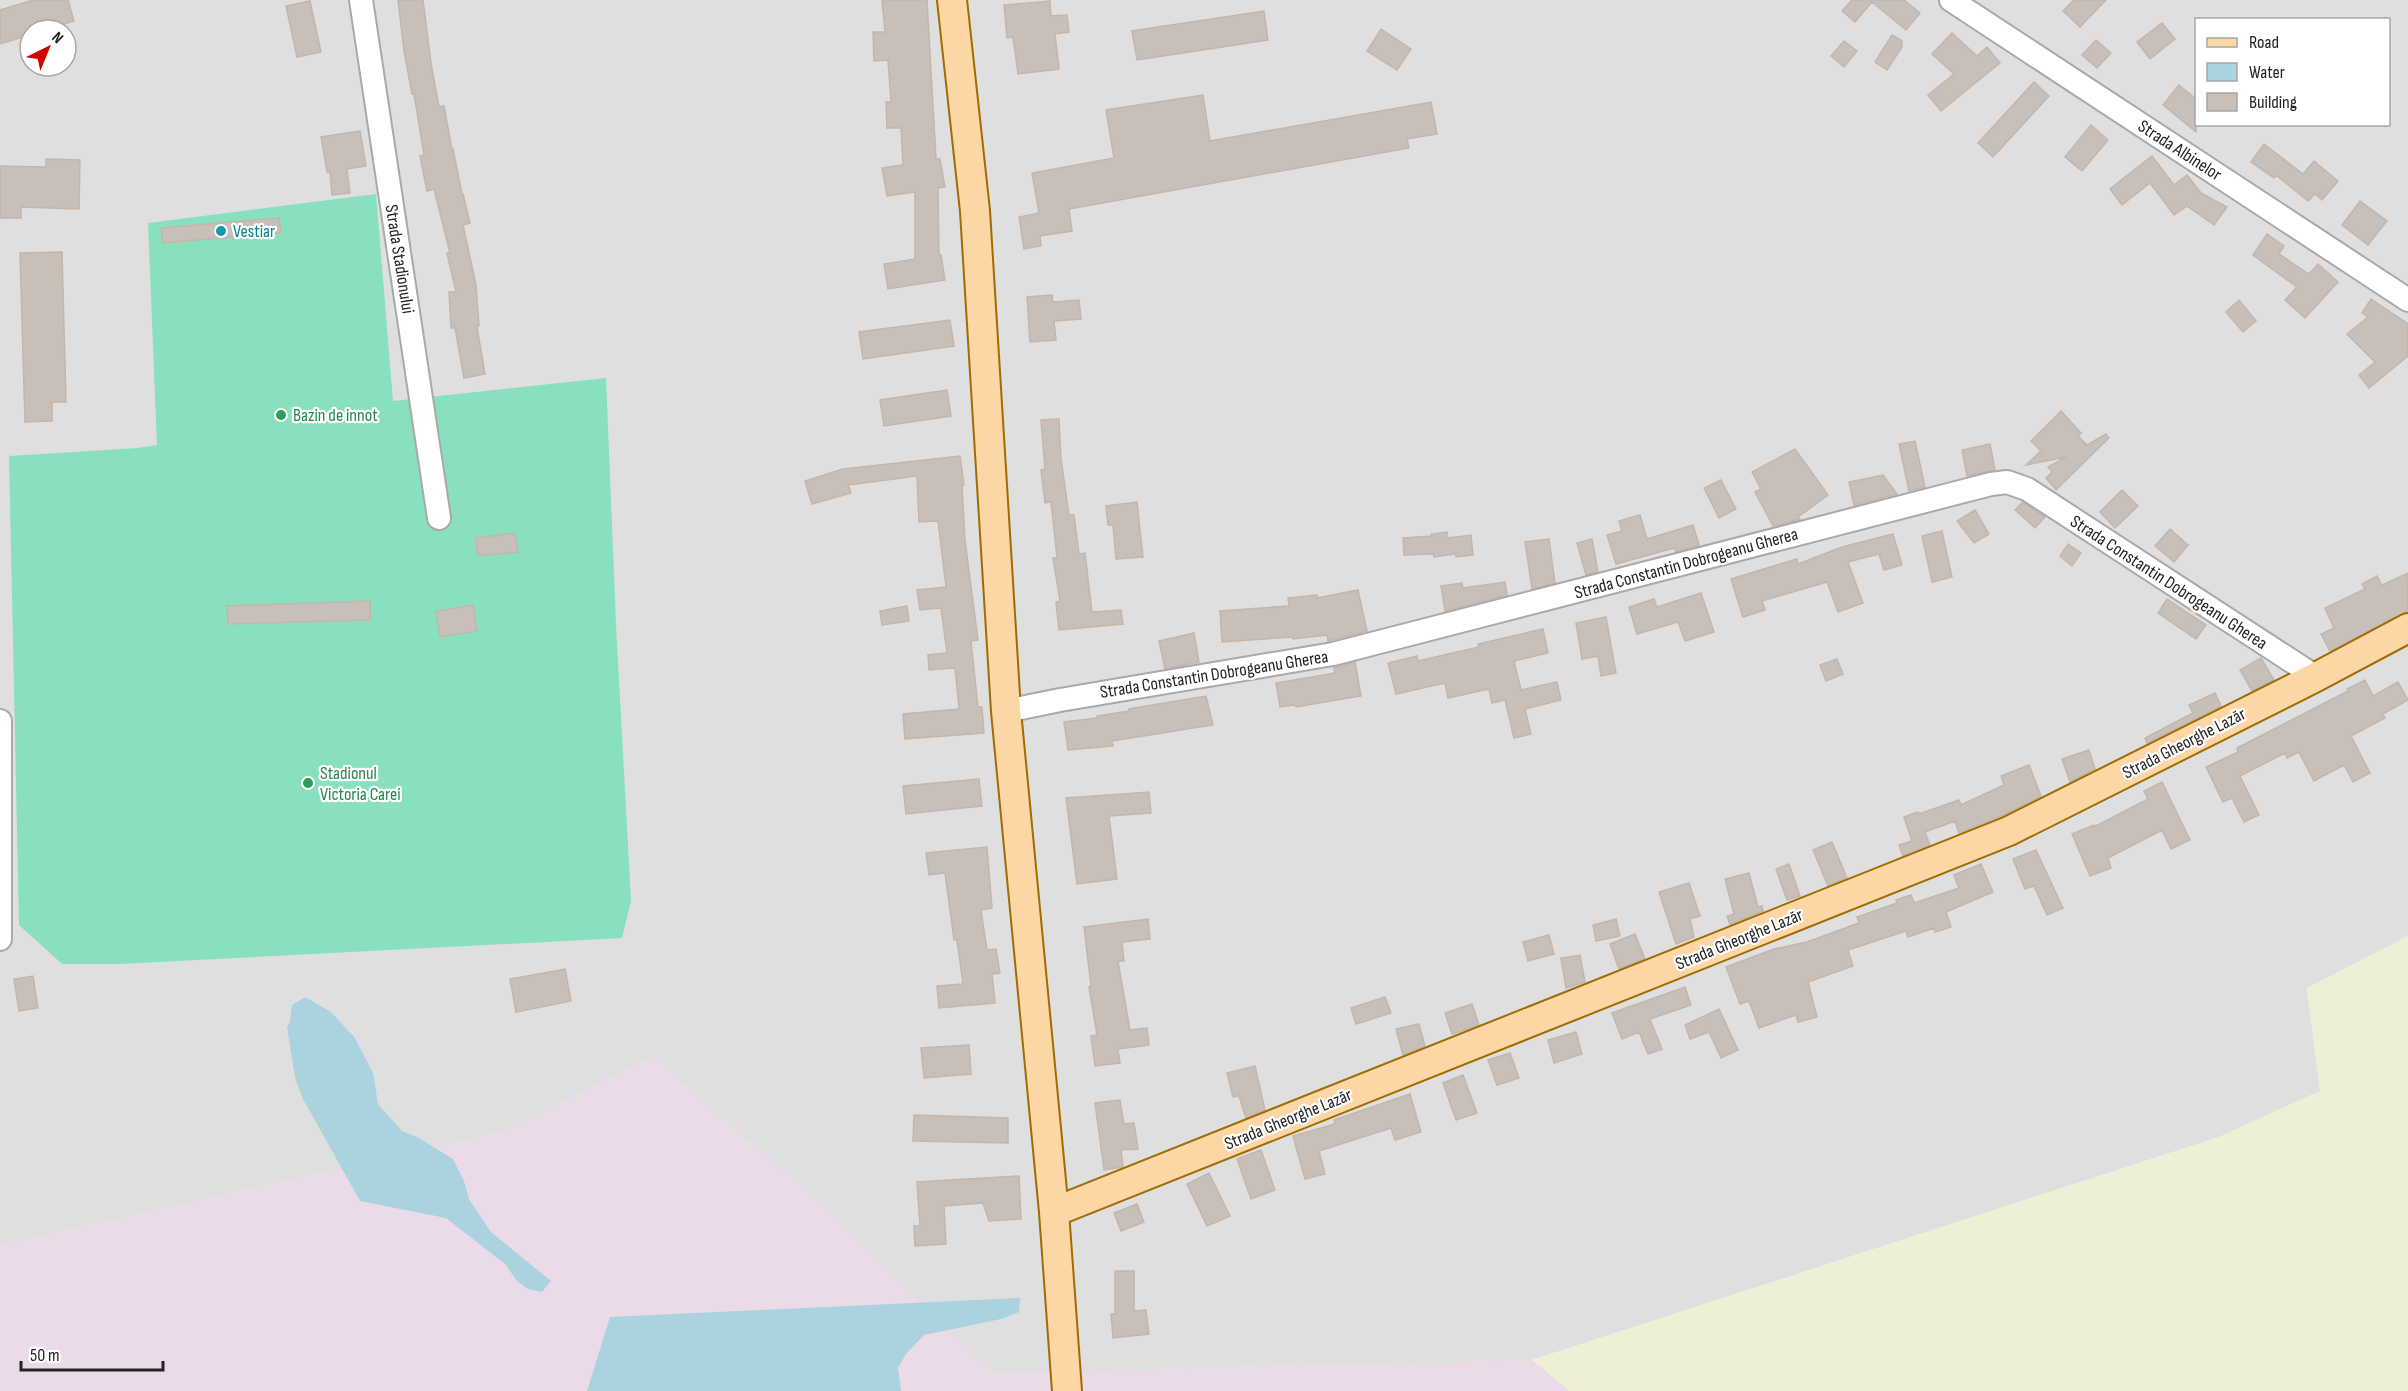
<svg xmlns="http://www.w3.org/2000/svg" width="2408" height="1391" viewBox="0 0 2408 1391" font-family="'Sofia Sans Condensed',sans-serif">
<rect width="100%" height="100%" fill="#f2efe9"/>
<path fill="#e0dfdf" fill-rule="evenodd" d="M0 0H2408V936L2307 989 2320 1091 2219 1137 1532 1360 994 1374 821 1205 652 1057 509 1131 0 1246ZM2196 20H2388V124H2196ZM30 30H66V66H30Z"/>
<path fill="#ebdbe8" d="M652 1057 821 1205 994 1374 1532 1360 1570 1391H0V1246L509 1131Z"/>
<path fill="#eef0d5" d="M2408 936V1391H1570L1532 1360 2219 1137 2320 1091 2307 988Z"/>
<path fill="#88e0be" d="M376 194 393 401 606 378 616 624 631 901 622 938 120 964H62L19 925 9 456 137 448 157 445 148 223Z"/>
<path fill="#aad3df" d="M305 997 331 1012 355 1038 373 1073 378 1104 402 1131 419 1138 453 1159 464 1181 469 1199 491 1232 551 1281 542 1292 528 1289 517 1281 505 1264 446 1218 360 1201 303 1099 295 1078 287 1027 290 1021 292 1005Z
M1020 1298 1019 1312 1001 1319 924 1335 906 1354 898 1368 901 1391H587L610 1317Z"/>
<path fill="#c7bfb8" stroke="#c4b6ab" stroke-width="1.5" d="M33 0H68L74 21 45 30H30V35L0 44V10Z
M398 0H423L431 63 439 107 444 106 452 150 453 149 462 194H463L470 223 463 225 476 285 479 326 477 327 485 374 464 378 455 328H451L449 292H456L447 253H450L434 189 427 191 420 156 424 155 414 94H412L404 51Z
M882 0H927L936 159H940L945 187 938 188 939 256 941 255 945 280 888 289 884 264 915 259V192L887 196 882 168 903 165 901 128H887L886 102H891L888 60 874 61 873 32H885Z
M1852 0H1904L1920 13 1906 30 1872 2 1855 22 1842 11Z
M2074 0H2106L2080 27 2063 11Z
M310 1 321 52 297 57 286 6Z
M1050 1 1051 16 1067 15 1069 32 1055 34 1059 69 1018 74 1013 37 1007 38 1004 5Z
M1264 11 1268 40 1137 60 1132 31Z
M2162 23 2175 39 2150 59 2137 42Z
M1381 29 1411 49 1397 70 1367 51Z
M1952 33 1977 56 1987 47 2000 63 1941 111 1928 95 1954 74 1932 54Z
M1892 35 1902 41V47L1887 70 1875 62Z
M2096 40 2111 53 2097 68 2082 55Z
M1844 41 1857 51 1844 67 1831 56Z
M2034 82 2049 96 1993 157 1978 143Z
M2179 85 2196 99V132L2163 105Z
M1203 95 1210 141 1431 102 1437 134 1407 139 1409 148 1069 209 1072 231 1040 236 1041 246 1024 249 1019 217 1039 213 1032 173 1114 158 1106 110Z
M2091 125 2108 140 2082 171 2065 157Z
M360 131 366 166 347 169 350 193 332 195 330 172H327L321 137Z
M2264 144 2303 174 2314 161 2338 181 2322 200 2315 194 2308 201 2276 175 2274 178 2251 162Z
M2152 156 2174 185 2187 175 2201 193 2227 207 2214 225 2187 206 2174 215 2150 183 2122 205 2110 189Z
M46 159 80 160 79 209 21 207V218H0V166L46 167Z
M2360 201 2387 221 2368 245 2342 225Z
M279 218 281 233 163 243 161 228Z
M2267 234 2284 246 2279 254 2309 274 2318 264 2338 282 2305 318 2285 300 2297 287 2253 255Z
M62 252 66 402H52V421L25 422 20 253Z
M1052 295 1053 302 1079 300 1081 319 1054 321 1056 340 1030 342 1027 297Z
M2371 299 2408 324V356L2369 388 2359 375 2375 362 2347 334 2368 317 2362 313Z
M2239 300 2256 321 2243 332 2226 312Z
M950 320 954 346 863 359 859 332Z
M947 390 951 416 884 426 880 400Z
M2061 411 2081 433 2078 436 2087 445 2106 434 2109 438 2056 490 2046 478 2052 472 2048 467 2066 457 2026 465 2041 451 2031 441Z
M1059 419 1061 459 1069 515H1074L1079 554 1085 553 1092 612 1121 610 1123 624 1059 630 1056 602 1060 601 1053 558H1057L1051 502 1045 503 1041 470 1045 469 1041 420Z
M1915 441 1925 487 1909 491 1899 444Z
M1990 444 1995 470 1967 476 1962 450Z
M1795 449 1828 495 1798 517 1800 519 1773 526 1755 492 1761 489 1752 472Z
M960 456 964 485H962L965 540 978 640 971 641 978 707H982L984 733 905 739 903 714 959 709 955 668 929 670 928 655 947 653 941 608 920 610 917 590 946 587 938 521 919 522 917 476 848 485 851 493 812 504 805 481 843 469Z
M1883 475 1897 494 1854 505 1849 482Z
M1721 480 1736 509 1719 518 1704 488Z
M2122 490 2138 506 2115 528 2100 512Z
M1137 502 1143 557 1116 559 1113 525H1108L1106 506Z
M2023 502 2045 517 2035 528 2015 510Z
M1975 510 1989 534 1974 543 1957 521Z
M1640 515 1647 539 1693 525 1699 545 1676 552 1674 548 1616 564 1607 535 1622 531 1619 521Z
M2170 529 2188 545 2174 562 2155 546Z
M1942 531 1952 577 1932 582 1922 536Z
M1447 532 1448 538 1471 535 1473 555 1456 557V554L1434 557V554L1404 555 1403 538 1432 536 1431 534Z
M515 533 518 552 478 556 475 538Z
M1893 534 1902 565 1884 570 1879 554 1848 562 1863 603 1838 612 1827 582 1762 601 1765 610 1743 617 1731 579 1797 559 1798 564 1842 547Z
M1549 539 1555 583 1532 589 1525 542Z
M1592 539 1598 572 1586 575 1577 543Z
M2068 544 2081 553 2072 566 2060 556Z
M2408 573V611L2330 651 2321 634 2334 628 2325 608 2365 589 2362 584 2377 576 2382 585Z
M1505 582 1507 595 1445 611 1441 586 1462 583 1463 588Z
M1358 590 1367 631 1328 641 1327 635 1293 639V637L1222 642 1220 611 1289 606 1288 598 1317 595V598Z
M1701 593 1714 632 1685 641 1678 622 1637 634 1629 607 1654 599 1657 607Z
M2167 599 2206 625 2196 639 2158 613Z
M370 601V620L228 624 227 606Z
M473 605 477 631 440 637 436 611Z
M907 606 909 621 882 625 880 611Z
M1606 617 1616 673 1601 676 1598 656 1582 659 1576 623Z
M1543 629 1548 653 1514 661 1521 690 1557 682 1561 700 1525 709 1531 734 1514 738 1505 700 1492 703 1489 689 1448 698 1445 683 1396 694 1388 663 1417 656 1418 661 1479 647 1478 644Z
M1194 633 1199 662 1165 669 1159 641Z
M2261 658 2274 680 2252 691 2240 670Z
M1837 659 1843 674 1826 681 1820 665Z
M1355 662 1361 696 1296 707 1295 705 1280 707 1276 683 1335 673 1334 668Z
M2365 680 2373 696 2398 682 2408 700 2383 714 2385 718 2351 736 2370 773 2353 782 2344 765 2314 781 2299 752 2287 758 2285 753 2240 776 2259 815 2244 822 2232 798 2223 802 2206 767 2238 752 2237 748 2348 691 2347 689Z
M2215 693 2221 706 2147 743 2145 738 2193 713 2189 705Z
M1206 696 1213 725 1112 741 1113 746 1068 750 1064 722 1097 718V716L1129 711V709Z
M2089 750 2095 769 2070 782 2062 759Z
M2029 765 2041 796 2002 816 1959 833 1955 821 1925 832 1930 845 1903 856 1899 845 1912 841 1904 817 1918 812 1919 814 1959 800 1961 805 2004 785 2001 776Z
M979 779 982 806 906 814 903 786Z
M2162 782 2190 840 2171 849 2162 830 2108 858 2111 868 2090 876 2072 834 2094 825V827L2148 799 2144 791Z
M1149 792 1151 813 1109 816 1117 879 1077 884 1066 798Z
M1832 842 1847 878 1828 886 1813 850Z
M987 847 992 908 981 910 987 950 996 949 1000 973 992 974 995 1003 939 1008 937 986 963 984 957 940H954L945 873 929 875 926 853Z
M2036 850 2063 908 2047 915 2034 886 2025 889 2013 859Z
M1789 864 1800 896 1787 900 1776 869Z
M1981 864 1993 892 1946 912 1951 927 1935 932 1934 928 1908 937 1906 931 1848 950 1853 966 1808 982 1817 1017 1798 1022 1796 1015 1759 1028 1749 1001 1740 1004 1726 967 1774 949 1807 942 1859 923 1857 917 1897 903 1896 900 1911 895 1914 903 1959 888 1954 875Z
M1749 873 1758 907 1762 906 1763 911 1730 925 1727 916 1734 914 1725 879Z
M1689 883 1700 916 1690 919 1694 937 1676 944 1659 892Z
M1148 919 1150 939 1122 942 1124 961H1118L1130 1030 1147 1028 1149 1045 1118 1049 1120 1063 1095 1066 1091 1036 1097 1035 1089 987 1091 986 1084 927Z
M1616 919 1620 936 1596 941 1593 925Z
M1635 934 1645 959 1619 969 1610 944Z
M1549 935 1554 954 1528 961 1523 942Z
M1580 955 1585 982 1566 988 1561 958Z
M565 969 571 1001 516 1012 510 979Z
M33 976 38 1008 19 1011 14 979Z
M1685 987 1691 1005 1650 1019 1662 1049 1648 1054 1639 1032 1622 1039 1612 1013Z
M1385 997 1391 1013 1356 1024 1351 1008Z
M1472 1004 1479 1025 1452 1034 1445 1013Z
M1719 1009 1738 1050 1721 1058 1709 1032 1690 1039 1685 1025Z
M1419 1024 1425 1046 1403 1055 1396 1029Z
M1576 1032 1582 1054 1554 1063 1548 1040Z
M969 1045 971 1074 924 1078 921 1048Z
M1510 1053 1519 1078 1497 1085 1488 1060Z
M1255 1066 1265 1110 1246 1118 1239 1096 1233 1097 1227 1073Z
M1463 1075 1477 1113 1456 1120 1443 1083Z
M1410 1094 1421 1132 1395 1140 1391 1128 1319 1151 1325 1174 1305 1179 1293 1136 1335 1124 1334 1120Z
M1120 1100 1124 1124 1134 1123 1138 1149 1121 1150 1123 1167 1104 1170 1095 1103Z
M914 1115 1008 1118V1143L913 1141Z
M1261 1150 1275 1190 1251 1199 1237 1159Z
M1209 1173 1230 1216 1207 1226 1187 1184Z
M1019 1176 1021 1219 989 1221 983 1203 944 1206 946 1244 915 1246 914 1226H920L917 1182Z
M1137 1204 1144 1222 1121 1231 1114 1213Z
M1115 1271H1134V1311L1146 1310 1149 1334 1113 1338 1111 1314H1115Z"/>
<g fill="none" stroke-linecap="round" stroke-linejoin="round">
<defs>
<path id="minor" d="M361 0 439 518
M1951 0 2408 300
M1006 711 1060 700 1333 654 1991 484 2007 482 2027 489 2316 677
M0 721V939"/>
<path id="major" d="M952 0 975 211 1006 711 1054 1212 1067 1391
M1054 1212 2009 831 2316 677 2408 628"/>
</defs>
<use href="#minor" stroke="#a9a9a9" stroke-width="26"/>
<use href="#major" stroke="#a06b00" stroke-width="32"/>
<use href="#minor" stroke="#fff" stroke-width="22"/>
<use href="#major" stroke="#fcd6a4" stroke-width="28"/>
</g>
<circle fill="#0f9aa8" stroke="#fff" stroke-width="2" cx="221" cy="231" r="6"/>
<g fill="#2e9e5b" stroke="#fff" stroke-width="2">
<circle cx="281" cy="415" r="6"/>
<circle cx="308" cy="783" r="6"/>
</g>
<g text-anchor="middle" stroke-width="4.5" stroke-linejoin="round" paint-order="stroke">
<g font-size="18" fill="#222" stroke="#fff">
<text transform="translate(2180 150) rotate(33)" y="6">Strada Albinelor</text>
<text transform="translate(400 259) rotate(81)" y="6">Strada Stadionului</text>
<text transform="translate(1686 563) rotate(-15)" y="6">Strada Constantin Dobrogeanu Gherea</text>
<text transform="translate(2169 582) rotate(33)" y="6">Strada Constantin Dobrogeanu Gherea</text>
<text transform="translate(1214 674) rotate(-9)" y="6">Strada Constantin Dobrogeanu Gherea</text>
<text transform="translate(2184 743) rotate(-27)" y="6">Strada Gheorghe Lazăr</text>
<text transform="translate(1739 939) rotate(-22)" y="6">Strada Gheorghe Lazăr</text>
<text transform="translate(1288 1119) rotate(-22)" y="6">Strada Gheorghe Lazăr</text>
</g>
<g font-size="18" fill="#0d838f" stroke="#fff" text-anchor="start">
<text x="233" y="237">Vestiar</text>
</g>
<g font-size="18" fill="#27864d" stroke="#fff" text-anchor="start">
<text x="293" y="421">Bazin de innot</text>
<text x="320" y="779">Stadionul<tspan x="320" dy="21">Victoria Carei</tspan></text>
</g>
</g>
<rect x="2195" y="18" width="195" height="108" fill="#ffffff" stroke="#a7a7a7" stroke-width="1.5"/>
<rect x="2207" y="38" width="30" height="9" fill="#fcd6a4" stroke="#a7a7a7" stroke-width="1.5"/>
<text x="2249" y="48" font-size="18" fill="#222222">Road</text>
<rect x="2207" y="63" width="30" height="18" fill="#aad3df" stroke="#a7a7a7" stroke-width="1.5"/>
<text x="2249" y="78" font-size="18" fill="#222222">Water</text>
<rect x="2207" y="93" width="30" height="18" fill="#c7bfb8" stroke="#a7a7a7" stroke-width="1.5"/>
<text x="2249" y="108" font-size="18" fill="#222222">Building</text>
<g transform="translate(48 48) rotate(43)"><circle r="28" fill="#ffffff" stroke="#a7a7a7" stroke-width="1.5"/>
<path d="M0-4.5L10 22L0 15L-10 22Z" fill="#d40000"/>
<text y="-9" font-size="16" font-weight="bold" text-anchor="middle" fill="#222222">N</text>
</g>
<path d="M21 1361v9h142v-9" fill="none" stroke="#222222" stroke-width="3"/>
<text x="30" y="1361" font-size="18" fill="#222222" stroke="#ffffff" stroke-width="4.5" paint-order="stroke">50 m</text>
</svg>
